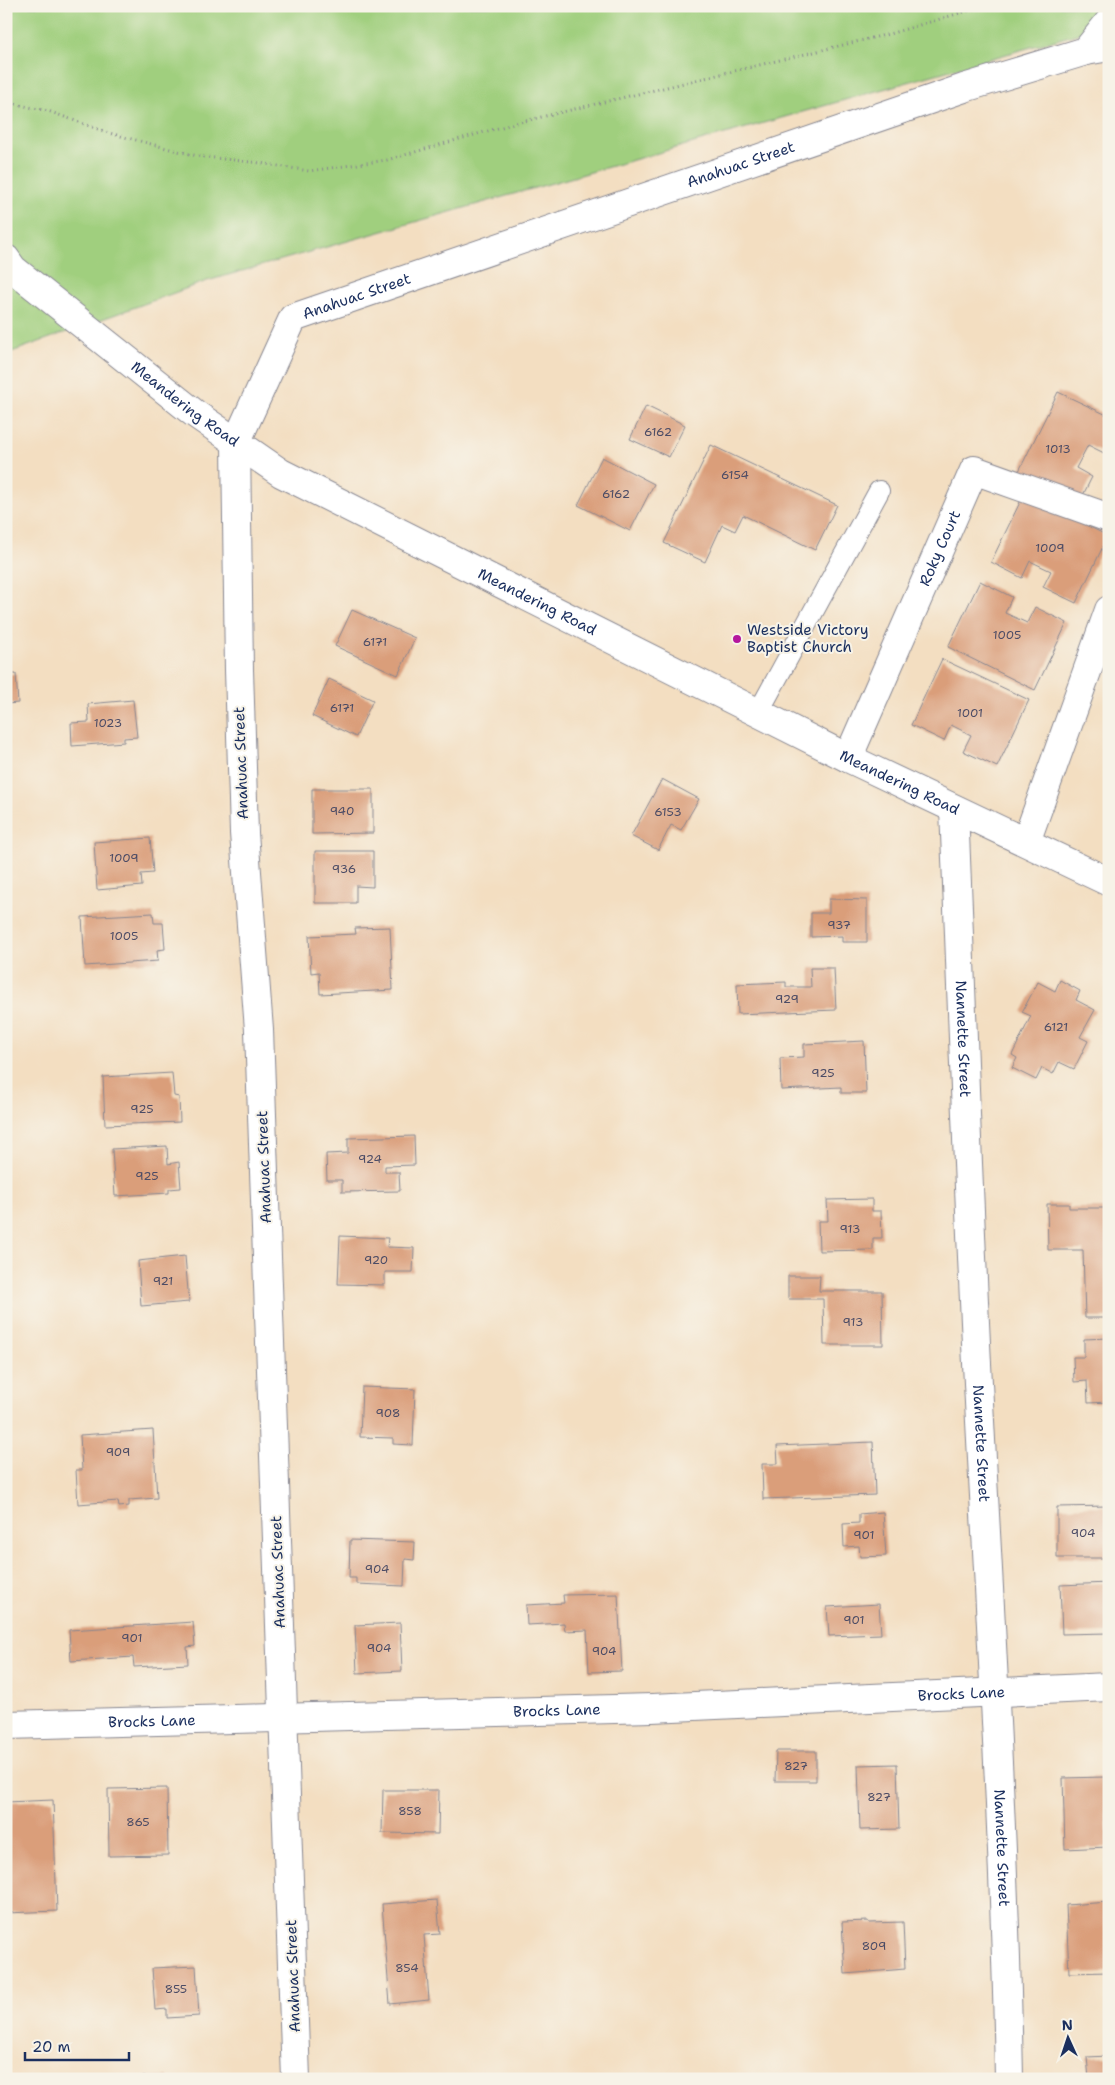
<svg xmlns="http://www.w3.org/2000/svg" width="1115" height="2085" viewBox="0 0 1115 2085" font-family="'Shantell Sans',sans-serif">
<rect width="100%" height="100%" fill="#f7f3e8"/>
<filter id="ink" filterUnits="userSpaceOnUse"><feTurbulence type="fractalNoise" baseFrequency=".02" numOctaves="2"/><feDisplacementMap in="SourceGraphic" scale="10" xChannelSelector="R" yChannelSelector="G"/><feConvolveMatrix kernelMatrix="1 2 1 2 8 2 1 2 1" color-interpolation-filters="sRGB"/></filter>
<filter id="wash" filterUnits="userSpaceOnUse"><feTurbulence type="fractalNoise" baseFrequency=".0096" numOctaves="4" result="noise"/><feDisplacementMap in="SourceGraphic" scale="20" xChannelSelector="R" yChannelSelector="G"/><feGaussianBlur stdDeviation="1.12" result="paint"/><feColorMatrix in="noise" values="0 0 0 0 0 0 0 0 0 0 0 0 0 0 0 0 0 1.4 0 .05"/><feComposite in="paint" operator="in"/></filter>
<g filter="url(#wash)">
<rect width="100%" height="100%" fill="#f3dec1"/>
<path fill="#a0cf7e" stroke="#5e7f6e" d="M6 6H1109V25L207 281 6 354Z"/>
<g id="blocks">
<path fill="#da9e7a" d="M1058 392 1109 416V443L1104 453 1088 445 1076 468 1092 477 1078 505 1017 475Z
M646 406 685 425 669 457 630 439Z
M711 445 837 505 815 550 743 515 735 531 722 525 705 562 664 543Z
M602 457 654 484 630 531 578 505Z
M1024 494 1108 536 1076 603 1043 587 1051 571 1030 561 1022 578 991 562Z
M980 581 1012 597 1005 613 1027 623 1035 607 1067 623 1035 690 948 647Z
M352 610 415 638 398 675 335 646Z
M942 659 1029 700 997 767 963 751 971 735 951 725 944 741 911 725Z
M6 674H16L18 703 6 704Z
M329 679 373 700 356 737 312 716Z
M133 700 137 737 124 738V742L72 746 71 723 89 722 88 704Z
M662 779 699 799 681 830 671 825 658 850 631 836Z
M312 789H373V833L312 834Z
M150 838 153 873 141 874 142 886 97 890 94 842Z
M315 851H373V887L356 886V903H315Z
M829 899 867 900V942H842V936L811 937V913H829Z
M153 913 154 923H163L165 949 157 950 158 961 85 966 82 917Z
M390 927 393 990 320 994 319 972 311 973 309 936 356 934 355 928Z
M810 968H834L836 1010 738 1014 737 984 786 982V987H811Z
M1060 980 1080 991 1076 1000 1095 1010 1080 1037 1088 1041 1074 1069 1059 1062 1053 1074 1042 1068 1036 1080 1012 1068 1017 1058 1012 1055 1031 1016 1022 1012 1038 982 1055 991Z
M864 1041 866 1093H841V1087L781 1090 780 1058 804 1057V1044Z
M172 1073 174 1096 179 1097 180 1122 105 1125 103 1077Z
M414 1136 415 1165 385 1166V1172H399L400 1191 342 1192V1180H327L326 1154 348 1153V1138Z
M167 1146 168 1164 179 1162 181 1188 169 1189V1193L115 1196 112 1149Z
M872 1199V1211H881L882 1238H873V1250L819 1251 818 1221H828L827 1200Z
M1047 1204H1069V1208H1109V1318H1085L1083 1250H1048Z
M340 1236 388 1238 387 1247 414 1248 413 1272H385V1285L338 1284Z
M185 1256 189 1302 141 1306 138 1261Z
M788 1276H820L819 1291H882L883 1345H824L823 1299H788Z
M1109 1338V1402L1088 1403 1087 1381 1074 1382 1073 1357H1084V1339Z
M362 1387 415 1389 413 1445 393 1444V1438L360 1437Z
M153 1430 157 1498 129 1500V1506L119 1507 118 1501 78 1504 76 1470H82L80 1435Z
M873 1442 875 1495 763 1499 762 1464H778L777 1446Z
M1109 1506V1558H1057V1507Z
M883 1512 886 1556 860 1557 859 1546 844 1547 843 1524 859 1523V1514Z
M350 1540 415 1542 414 1560 405 1559 404 1586 356 1584V1578H349Z
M1109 1583V1633L1062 1634 1060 1585Z
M618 1594 622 1671 589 1672 587 1630 565 1631 564 1623 527 1625 526 1605 564 1603 563 1595Z
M879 1604 881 1634 829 1636 827 1607Z
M193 1622 195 1646 187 1647 188 1664 134 1667 133 1657 71 1661 69 1630Z
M400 1623 402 1671 357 1673 355 1625Z
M776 1751H816V1781H775Z
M897 1764 899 1829 860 1830 858 1765Z
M1105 1777 1108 1847 1065 1849 1063 1778Z
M167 1788 168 1855 109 1856 108 1789Z
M383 1790H439L438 1834 382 1833Z
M53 1800 57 1911 6 1913V1802Z
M437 1900 440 1934 424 1935 429 2000 390 2004 382 1904Z
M1109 1902V1972L1069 1973 1066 1905Z
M868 1921 869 1923 903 1922 905 1969 845 1974 842 1922Z
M196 1966 199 2016 167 2018V2009L155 2010 152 1968Z
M1109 2056V2079H1089L1087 2057Z
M169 2076V2079H141V2077Z"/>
</g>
</g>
<g filter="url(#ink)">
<use href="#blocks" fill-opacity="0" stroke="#878690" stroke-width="1"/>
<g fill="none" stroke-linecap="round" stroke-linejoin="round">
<defs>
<path id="service" d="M758 713 879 491"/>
<g id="minor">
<path d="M1086 51 1109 22"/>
<path id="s1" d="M6 259 13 269 194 413 281 473 848 758 1109 882"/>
<path id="s2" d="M848 758 974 470 1109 518"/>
<path id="s3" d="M954 809C962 1001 968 1192 978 1383 990 1615 1005 1847 1009 2079"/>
<path d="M1026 842 1109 610"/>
<path id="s4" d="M6 1725 652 1708 1109 1687"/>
<path id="s5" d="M296 2079 259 1030 244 833 239 670 236 443 293 318 964 88 1086 51 1109 47"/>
</g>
</defs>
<use href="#service" stroke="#878690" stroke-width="22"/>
<use href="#minor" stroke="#878690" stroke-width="30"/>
<path stroke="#878690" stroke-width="3" stroke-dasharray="1 4" stroke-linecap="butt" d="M6 102 48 111 109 133 197 156 260 163 309 171 387 160 512 124 889 34 984 6"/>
<use href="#service" stroke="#fff" stroke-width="20"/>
<use href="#minor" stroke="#fff" stroke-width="28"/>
</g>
</g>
<circle fill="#b5179e" stroke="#f7f3e8" stroke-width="2" cx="737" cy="639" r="5"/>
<g text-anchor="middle" stroke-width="4" stroke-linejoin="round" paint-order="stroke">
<g font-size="12" fill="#4b4b65">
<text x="658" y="436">6162</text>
<text x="1058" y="453">1013</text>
<text x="735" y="479">6154</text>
<text x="616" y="498">6162</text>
<text x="1050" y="552">1009</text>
<text x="1007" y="639">1005</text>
<text x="375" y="646">6171</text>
<text x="342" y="712">6171</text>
<text x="970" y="717">1001</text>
<text x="108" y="727">1023</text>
<text x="342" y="815">940</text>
<text x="668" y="816">6153</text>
<text x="124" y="862">1009</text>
<text x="344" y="873">936</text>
<text x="839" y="929">937</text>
<text x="124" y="940">1005</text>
<text x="787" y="1003">929</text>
<text x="1056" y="1031">6121</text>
<text x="823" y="1077">925</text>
<text x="142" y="1113">925</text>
<text x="370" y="1163">924</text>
<text x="147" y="1180">925</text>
<text x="850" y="1233">913</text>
<text x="376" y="1264">920</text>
<text x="163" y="1285">921</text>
<text x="853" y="1326">913</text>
<text x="388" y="1417">908</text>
<text x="118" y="1456">909</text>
<text x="1083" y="1537">904</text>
<text x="864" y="1539">901</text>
<text x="377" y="1573">904</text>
<text x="854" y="1624">901</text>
<text x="132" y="1642">901</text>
<text x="379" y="1652">904</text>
<text x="604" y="1655">904</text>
<text x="796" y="1770">827</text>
<text x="879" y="1801">827</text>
<text x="410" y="1815">858</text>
<text x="138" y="1826">865</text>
<text x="874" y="1950">809</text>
<text x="407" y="1972">854</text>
<text x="176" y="1993">855</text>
</g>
<g font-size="15" fill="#1b2f5e" stroke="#f7f3e8">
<text dy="5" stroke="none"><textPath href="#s5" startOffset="2248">Anahuac Street</textPath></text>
<text dy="5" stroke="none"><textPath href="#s5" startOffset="1842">Anahuac Street</textPath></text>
<text dy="5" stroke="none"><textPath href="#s1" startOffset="231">Meandering Road</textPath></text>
<text dy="5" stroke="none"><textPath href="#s2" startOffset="229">Roky Court</textPath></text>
<text dy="5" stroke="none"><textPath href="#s1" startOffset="636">Meandering Road</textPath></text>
<text transform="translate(241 763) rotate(-92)" y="5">Anahuac Street</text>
<text dy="5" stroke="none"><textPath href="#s1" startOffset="1041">Meandering Road</textPath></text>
<text dy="5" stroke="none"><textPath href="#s3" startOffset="230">Nannette Street</textPath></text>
<text transform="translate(264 1167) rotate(-92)" y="5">Anahuac Street</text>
<text dy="5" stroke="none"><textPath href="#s3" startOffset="635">Nannette Street</textPath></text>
<text transform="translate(278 1572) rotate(-92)" y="5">Anahuac Street</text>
<text dy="5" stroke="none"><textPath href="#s4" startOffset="956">Brocks Lane</textPath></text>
<text dy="5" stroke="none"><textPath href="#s4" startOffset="551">Brocks Lane</textPath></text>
<text dy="5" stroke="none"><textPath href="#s4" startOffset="146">Brocks Lane</textPath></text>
<text dy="5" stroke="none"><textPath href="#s3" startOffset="1040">Nannette Street</textPath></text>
<text transform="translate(293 1976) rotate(-92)" y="5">Anahuac Street</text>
</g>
<g font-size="15" fill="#1b2f5e" stroke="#f7f3e8" text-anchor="start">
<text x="747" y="635">Westside Victory<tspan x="747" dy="17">Baptist Church</tspan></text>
</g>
</g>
<rect width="1115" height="2085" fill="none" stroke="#f7f3e8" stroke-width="25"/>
<g transform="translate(1068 2038) rotate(357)" stroke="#f7f3e8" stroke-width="4" paint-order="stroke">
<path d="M0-4L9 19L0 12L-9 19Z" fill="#1b2f5e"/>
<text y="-8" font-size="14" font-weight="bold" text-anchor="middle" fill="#1b2f5e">N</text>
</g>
<path d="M25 2052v8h104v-8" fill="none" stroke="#1b2f5e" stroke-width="2.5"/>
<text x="32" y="2052" font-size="15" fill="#1b2f5e" stroke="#f7f3e8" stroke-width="4" paint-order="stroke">20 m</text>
</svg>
